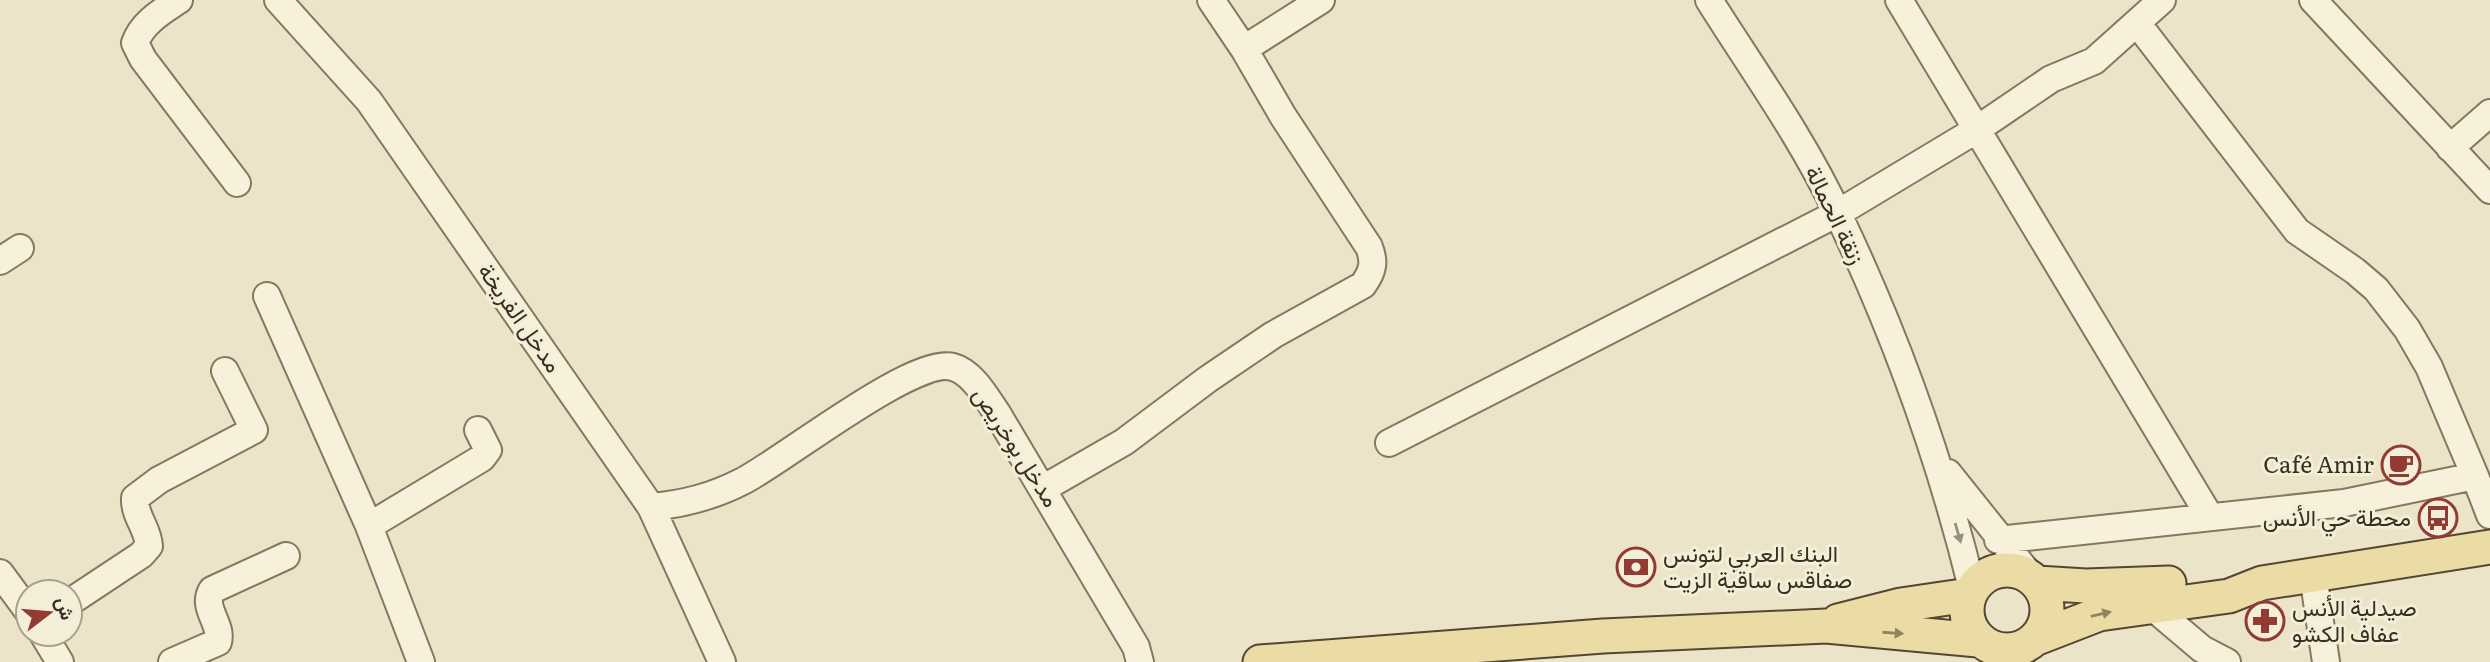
<svg xmlns="http://www.w3.org/2000/svg" width="2490" height="662" viewBox="0 0 2490 662" font-family="Literata,Vazirmatn,serif">
<rect width="100%" height="100%" fill="#ebe4c9"/>
<g fill="none" stroke-linecap="round" stroke-linejoin="round">
<defs>
<path id="minor" d="M179 0C161 12 142 23 135 43L143 59 237 183
M278 0 369 101 651 507 722 662
M1211 0 1244 49
M1709 0C1753 70 1803 139 1838 214 1895 333 1941 461 1972 588
M1899 0 2210 517
M2313 0 2490 190
M2137 23 2297 231 2355 271 2376 289 2407 329 2429 367 2475 476
M2450 148 2490 113
M0 261 20 248
M267 296 369 526 421 662
M1389 443 1838 213 1976 130 2051 79 2094 61 2162 0
M1948 473 2033 579
M1044 488 1124 442 1208 379 1273 335 1363 285C1373 271 1375 262 1369 247L1283 116 1244 49 1321 0
M651 507C684 504 712 497 743 481 784 460 914 356 953 367 972 372 986 397 997 413L1136 647 1140 662
M369 526 482 458 488 450 478 430
M1998 540 2344 503 2475 476 2490 515
M0 573 28 611
M2313 575 2326 662
M70 602 141 555 149 546C148 528 134 516 135 498L159 480 254 430 225 371
M2150 605 2202 649 2227 662
M43 634 60 662
M172 662 218 642C223 624 201 608 212 590L286 556"/>
<path id="major" d="M1967 610a40 40 0 1 1 80 0a40 40 0 1 1-80 0Z
M2037 583 2086 586 2169 583
M1838 621 1901 605 1969 595
M2037 638 2099 614 2229 596 2262 583 2490 547
M1260 662 1603 636 1826 626 1978 640"/>
</defs>
<use href="#minor" stroke="#86775f" stroke-width="30"/>
<use href="#major" stroke="#554533" stroke-width="37"/>
<use href="#minor" stroke="#f7f1dc" stroke-width="26"/>
<use href="#major" stroke="#ebdba5" stroke-width="33"/>
</g>
<defs><path id="oneway-solid" d="M-6-.8H1V-3.2L6.5 0L1 3.2V.8H-6Z" transform="scale(1.75)"/></defs>
<use fill="#98907e" href="#oneway-solid" transform="translate(1958 533) rotate(74)"/>
<g fill="#928463">
<use href="#oneway-solid" transform="translate(2101 614) rotate(-13)"/>
<use href="#oneway-solid" transform="translate(1893 633) rotate(4)"/>
</g>
<defs>
<symbol id="cafe-ring" viewBox="-11 -11 22 22"><circle r="9.5" fill="#f3eed8" stroke="#913b34" stroke-width="1.5"/><path d="M-5.5-4.5H6V0H3Q3 3.5 0 3.5H-2.5Q-5.5 3.5-5.5 0ZM3-3.2v2h1.7v-2ZM-6 4.5H4V6H-6Z" fill="#913b34"/></symbol>
<symbol id="bus-ring" viewBox="-11 -11 22 22"><circle r="9.5" fill="#f3eed8" stroke="#913b34" stroke-width="1.5"/><path d="M-5-6H5V4H4V6H2V4H-2V6H-4V4H-5ZM-3.5-4V0h7V-4ZM-3.5 1.2v1.5H-2V1.2ZM2 1.2v1.5H3.5V1.2Z" fill="#913b34"/></symbol>
<symbol id="bank-ring" viewBox="-11 -11 22 22"><circle r="9.5" fill="#f3eed8" stroke="#913b34" stroke-width="1.5"/><path d="M-6-4H6V4H-6ZM0-2.3a2.3 2.3 0 1 0 0 4.6a2.3 2.3 0 1 0 0-4.6Z" fill="#913b34"/></symbol>
<symbol id="pharmacy-ring" viewBox="-11 -11 22 22"><circle r="9.5" fill="#f3eed8" stroke="#913b34" stroke-width="1.5"/><path d="M-2-6h4v4h4v4h-4v4h-4v-4h-4v-4h4Z" fill="#913b34"/></symbol>
</defs>
<g fill-rule="evenodd">
<use href="#cafe-ring" x="2379" y="443" width="44" height="44"/>
<use href="#bus-ring" x="2416" y="496" width="44" height="44"/>
<use href="#bank-ring" x="1614" y="545" width="44" height="44"/>
<use href="#pharmacy-ring" x="2243" y="599" width="44" height="44"/>
</g>
<g text-anchor="middle" stroke-width="6" stroke-linejoin="round" paint-order="stroke">
<g font-size="23" fill="#382e21" stroke="#f3eed8">
<text transform="translate(1835 215) rotate(64)" y="8">زنقة الحمالة</text>
<text transform="translate(520 318) rotate(55)" y="8">مدخل الفريخة</text>
<text transform="translate(1016 447) rotate(57)" y="8">مدخل بوخريص</text>
</g>
<g font-size="23" fill="#382e21" stroke="#f3eed8" text-anchor="end">
<text x="2374" y="473">Café Amir</text>
<text x="2411" y="526">محطة حي الأنس</text>
<text x="1663" y="562" text-anchor="start">البنك العربي لتونس<tspan x="1663" dy="26">صفاقس ساقية الزيت</tspan></text>
<text x="2292" y="616" text-anchor="start">صيدلية الأنس<tspan x="2292" dy="26">عفاف الكشو</tspan></text>
</g>
</g>
<g transform="translate(49 613) rotate(74)"><circle r="33" fill="#f3eed8" stroke="#a8a18f" stroke-width="2"/>
<path d="M0-5L12 26L0 18L-12 26Z" fill="#913b34"/>
<text y="-10" font-size="19" font-weight="bold" text-anchor="middle" fill="#382e21">ش</text>
</g>
</svg>
